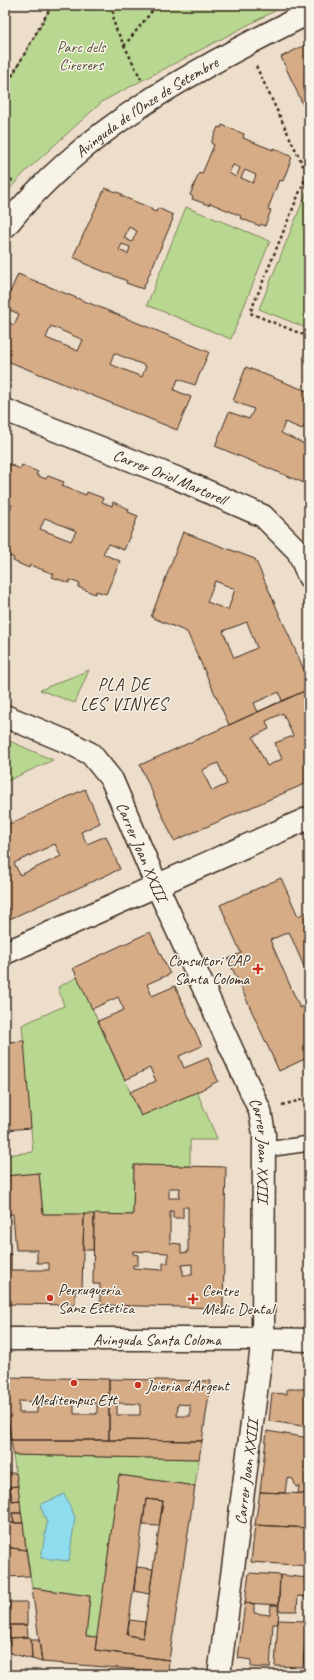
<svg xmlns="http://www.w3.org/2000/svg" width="314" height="1680" viewBox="0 0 314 1680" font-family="Caveat,sans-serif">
<rect width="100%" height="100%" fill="#eddecb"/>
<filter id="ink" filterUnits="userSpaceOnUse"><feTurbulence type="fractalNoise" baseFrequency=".025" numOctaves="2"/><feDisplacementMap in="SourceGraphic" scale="8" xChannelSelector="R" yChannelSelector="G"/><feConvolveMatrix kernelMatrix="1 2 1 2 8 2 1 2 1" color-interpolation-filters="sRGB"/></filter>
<g filter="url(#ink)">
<path fill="#b8d891" stroke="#7a8158" d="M52 5H286L103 101 26 171 5 194V86L12 76Z
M307 191 309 195V329L259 309Z
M186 207 270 241 231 339 147 305Z
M89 670 75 703 40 690Z
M5 739 53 760 5 782Z
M78 977 141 1116 197 1092 216 1136 217 1140H190V1166L134 1165 133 1215 43 1214 39 1173 5 1176V1155L33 1152 22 1025 64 1006 58 987Z
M13 1455 199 1459 195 1486 119 1475 97 1637 86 1636 90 1596 32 1588Z"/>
<path fill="#8edced" stroke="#6d959a" d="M64 1494 75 1517 69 1561 41 1558 47 1523 40 1505Z"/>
<path fill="#d6ac87" stroke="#3b2a1e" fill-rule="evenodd" d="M309 43V118L281 57Z
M222 125 244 134 243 138 273 150V148L292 157 283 181 279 180 268 209 271 210 265 226 261 224 260 226 240 218 241 216 210 203 209 205 192 199 193 197 190 195 199 173 202 174 214 145 211 143 218 127 221 128ZM233 165 240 168 236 177 229 173ZM245 170 256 175 253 183 241 178Z
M105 188 122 194 121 196 151 208V210L156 212 158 208 173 215 172 218 173 219 143 289 126 283 127 281 83 263 84 262 73 257ZM129 227 137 231 132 242 124 238ZM122 244 130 247 128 254 119 250Z
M18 274 209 352 195 385 178 379 174 390 191 397 177 430 5 360V321L14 325 19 314 5 308V304ZM51 326 83 340 78 351 46 338ZM114 353 146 366 142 377 110 364Z
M246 367 309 392V429L303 427 302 429 285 422 281 433 309 446V485L215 446 229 412 249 419 254 409 233 401Z
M5 462 20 469 22 465 38 472 36 475 46 479 48 476 64 482 62 486 86 495 87 492 103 498 102 502 112 506 113 502 129 509 128 512 138 516 124 550 108 544 103 554 120 561 106 594 96 591 95 594 78 587 80 584 70 580 69 583 52 577 54 574 30 565 29 568 13 561 14 558 5 554V515L8 516 12 505 5 502ZM45 518 76 531 71 541 40 529Z
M183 532 255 559 309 681V689L282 701 279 692 254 703 258 712 277 703 229 725 187 632 151 617ZM215 581 235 589 228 610 207 602ZM247 622 257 648 234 658 223 631Z
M309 689V782L174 841 140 765ZM283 713 293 736 275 743 282 759 267 766 253 737 269 729 266 721ZM218 763 227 784 212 791 202 770Z
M85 789 100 823 81 832 87 844 106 836 120 869 5 921V826ZM55 844 61 856 20 875 14 863Z
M281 878 298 916 309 911V978L289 932 270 940 300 1008 309 1004V1057L279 1071 228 959 241 953 220 905Z
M150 932 170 974 147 984 152 996 175 986 202 1046 179 1056 184 1068 208 1058 218 1081 197 1092 141 1116 130 1092 156 1081 150 1068 125 1080 98 1021 124 1010 118 997 92 1009 73 968Z
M24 1041 31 1128 5 1130V1042Z
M134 1165 226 1167 223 1308 100 1305V1284H93L94 1214 133 1215ZM169 1188H180L179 1198H169ZM183 1207H188V1252L181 1253V1244L170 1243V1211H173V1218H183ZM133 1251 168 1253V1263H163V1270L133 1268V1265H138V1255L133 1254ZM192 1264V1275H183V1270H182V1265Z
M39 1173 43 1214H84L82 1291H75V1305L5 1304V1254H11V1270H49V1263H37V1250H16L13 1214 5 1215V1176Z
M84 1214H94L93 1250H83Z
M5 1377 109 1379V1440H11L5 1398ZM19 1401 37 1402V1413H19ZM74 1403H97V1414H74Z
M109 1379 211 1381 202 1441 109 1440ZM117 1403 140 1404V1415H117ZM178 1404 190 1405V1416H177Z
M287 1389H309V1427L269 1421 272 1393 287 1394Z
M5 1398 11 1440H5Z
M267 1431 309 1438V1494L298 1493 299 1486 296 1487 293 1479 287 1478 285 1493 260 1492Z
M11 1440H109L202 1441 199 1459 13 1455Z
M5 1473H16L18 1486 5 1487Z
M119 1475 195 1486 169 1660 95 1650ZM146 1499 163 1501 143 1638 127 1635Z
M18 1486 20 1500 12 1501 10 1487Z
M5 1487H10L12 1501 20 1500 21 1513H12L14 1523H5Z
M260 1492 309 1494V1528L255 1525Z
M146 1499 163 1501 159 1526 143 1525Z
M12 1513H21L23 1523H14Z
M5 1523H23L26 1550 5 1547Z
M255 1525 309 1528V1566L251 1562Z
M5 1547 26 1550 30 1576 5 1577Z
M137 1567 153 1569 149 1594 134 1591Z
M249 1573 280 1575 279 1605 245 1603Z
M280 1575 308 1578 307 1597 298 1596 297 1611H278Z
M308 1578H309V1664L304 1663Z
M32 1588 90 1596 86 1636 97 1637 95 1650 169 1660 168 1672 42 1662Z
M9 1602H27V1625H9Z
M245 1603 254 1604V1613L270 1615 271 1605H279L278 1624H273L270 1668 251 1667V1660L238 1658Z
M130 1620 145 1622 143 1638 127 1635Z
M278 1620 306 1621 303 1667 275 1666Z
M9 1625H27L28 1637 9 1638Z
M28 1637 31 1638 32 1659 10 1653 9 1638Z
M31 1640H39L42 1662 32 1659Z"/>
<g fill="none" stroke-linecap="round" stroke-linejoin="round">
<defs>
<path id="service" d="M263 1150 306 1144"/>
<g id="minor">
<path id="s1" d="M5 227C84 128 197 68 309 13"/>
<path id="s2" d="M5 410 179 479 263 516 298 551 309 577"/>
<path id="s3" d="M5 716 70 743 91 754 112 780 157 886 260 1111 264 1134 263 1339 219 1675"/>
<path d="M5 953 309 818"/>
<path id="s4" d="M5 1339H263L309 1340"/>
</g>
</defs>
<use href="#service" stroke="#3b2a1e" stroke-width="17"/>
<use href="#minor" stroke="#3b2a1e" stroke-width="25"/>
<path stroke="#3b2a1e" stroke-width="2.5" stroke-dasharray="3 3" stroke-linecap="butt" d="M112 5 115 27 141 79
M124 46 157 5
M256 66 307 174
M5 86 12 76 52 5
M309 179 307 174 250 313 309 337
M5 184 15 178
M282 1105 309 1098"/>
<use href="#service" stroke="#f7f3e8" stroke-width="14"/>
<use href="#minor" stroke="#f7f3e8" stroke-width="22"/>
</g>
</g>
<g fill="#c8321e" stroke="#f7f3e8" stroke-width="1.5">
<path d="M256 963h4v4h4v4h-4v4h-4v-4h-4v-4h4z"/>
<circle cx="50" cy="1298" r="4"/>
<path d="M191 1293h4v4h4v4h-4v4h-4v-4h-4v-4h4z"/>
<circle cx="74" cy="1383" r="4"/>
<circle cx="138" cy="1385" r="4"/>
</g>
<g text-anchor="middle" stroke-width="3" stroke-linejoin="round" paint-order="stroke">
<g font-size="16" fill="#5a563b" stroke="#f7f3e8">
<text x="81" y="52">Parc dels<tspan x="81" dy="18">Cirerers</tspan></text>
</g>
<g font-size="16" fill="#3b2a1e" stroke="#f7f3e8">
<text dy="6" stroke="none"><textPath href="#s1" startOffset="187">Avinguda de l'Onze de Setembre</textPath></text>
<text dy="6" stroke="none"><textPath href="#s2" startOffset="178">Carrer Oriol Martorell</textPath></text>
<text dy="6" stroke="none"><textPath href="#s3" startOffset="205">Carrer Joan XXIII</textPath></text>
<text dy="6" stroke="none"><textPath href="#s3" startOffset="529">Carrer Joan XXIII</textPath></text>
<text dy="6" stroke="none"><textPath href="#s4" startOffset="152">Avinguda Santa Coloma</textPath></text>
<text transform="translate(246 1472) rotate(-83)" y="6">Carrer Joan XXIII</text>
</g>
<g font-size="16" fill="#3b2a1e" stroke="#f7f3e8" text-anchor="start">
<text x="249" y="966" text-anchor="end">Consultori CAP<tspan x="249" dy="18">Santa Coloma</tspan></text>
<text x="58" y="1295">Perruqueria<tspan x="58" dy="18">Sanz Estetica</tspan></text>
<text x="202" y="1296">Centre<tspan x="202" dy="18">Mèdic Dental</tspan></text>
<text x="146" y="1391">Joieria d'Argent</text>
<text x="74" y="1405" text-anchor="middle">Meditempus Ett</text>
</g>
<g font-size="17" letter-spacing="1" fill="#3b2a1e" stroke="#f7f3e8">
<text x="124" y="690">PLA DE<tspan x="124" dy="20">LES VINYES</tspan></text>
</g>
</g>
<rect width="314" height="1680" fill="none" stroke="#f7f3e8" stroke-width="20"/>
<rect x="10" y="10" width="294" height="1660" fill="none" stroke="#3b2a1e" stroke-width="1.5" filter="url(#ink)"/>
</svg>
